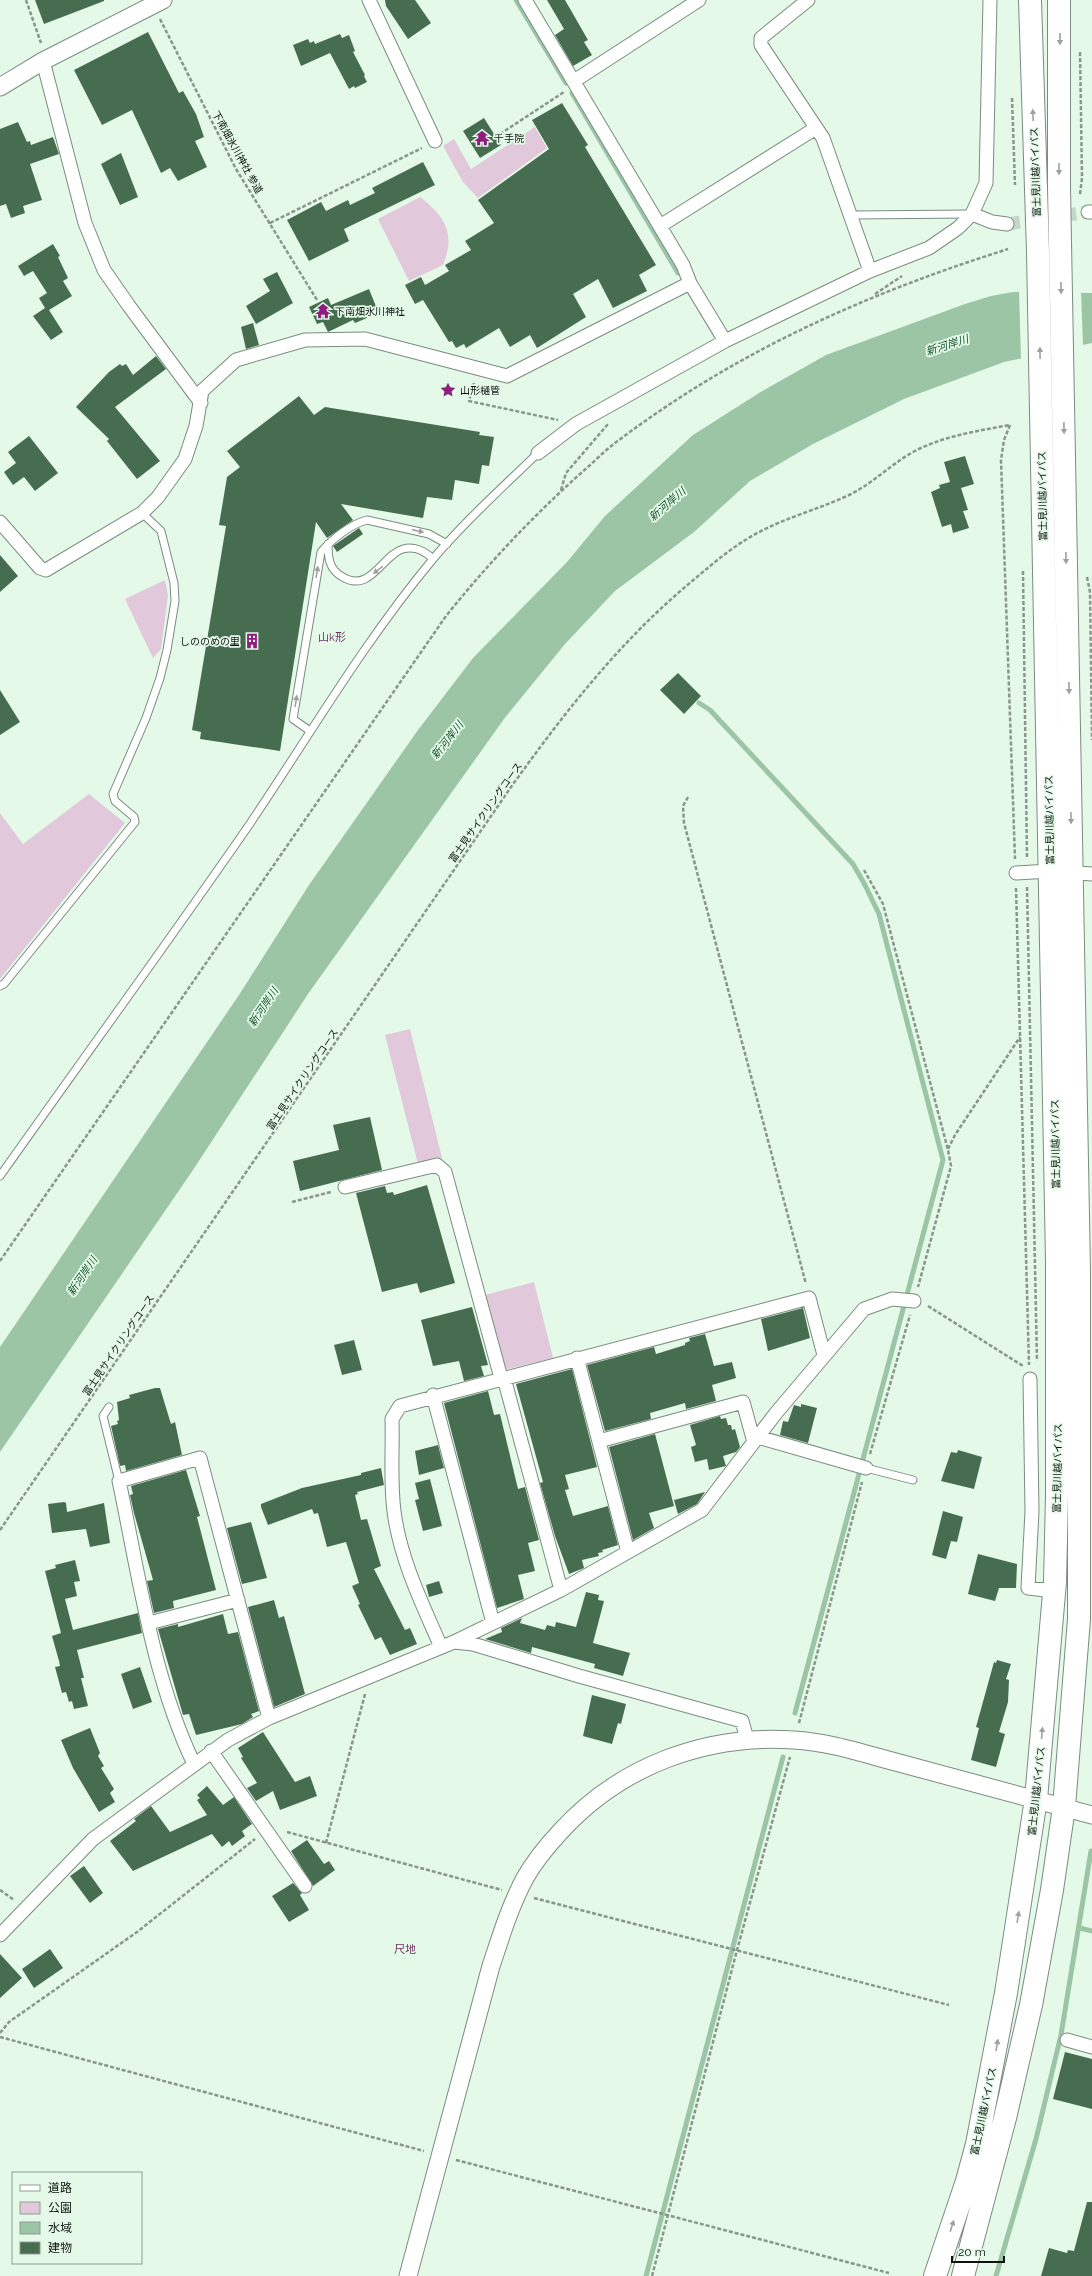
<svg xmlns="http://www.w3.org/2000/svg" width="1092" height="2276" viewBox="0 0 1092 2276" font-family="Raleway,'Noto Sans JP',sans-serif">
<rect width="100%" height="100%" fill="#e5f9e9"/>
<path fill="#e2c8db" d="M535 127 547 148 478 198 463 182 443 146 454 139 471 169Z
M420 197C445 216 456 234 443 265L409 281 378 219Z
M165 580 168 596 161 649 153 658 125 599Z
M89 794 125 823 0 979V813L23 844Z
M410 1029 442 1158 418 1164 385 1035Z
M534 1282 553 1358 504 1370 485 1295Z"/>
<path fill="#9cc5a6" d="M1013 292 1092 293V343L1004 362 904 399 813 444 750 481 694 532 615 591 565 644 504 719 308 994 193 1170 0 1452V1347L239 995 309 885 418 730 473 658 567 562 605 516 693 435 759 393 826 355 965 304 991 296Z"/>
<path fill="#e5f9e9" d="M1019 290 1081 291 1083 346 1021 360Z"/>
<g fill="none" stroke-linecap="round" stroke-linejoin="round">
<path stroke="#9cc5a6" stroke-width="5" d="M516 0 566 83
M572 93 678 273
M699 703 710 710 853 864 865 885 879 914 943 1160 795 1713
M1080 1928 1092 1931
M646 2276 783 1757
M996 2276 1036 2139 1061 2035 1091 1851"/>
</g>
<path fill="#476d51" d="M35 0H104V1L44 24Z
M385 0H415L431 23 408 39 386 6Z
M547 0H565L588 40 584 42 592 55 573 66 555 35 564 29Z
M148 32 179 93 183 91 196 114 204 137 195 141 207 167 178 181 170 168 161 173 132 110 102 125 74 70Z
M340 34 342 38 349 35 355 51 353 52 365 75 364 76 367 82 355 88 354 86 349 89 330 53 301 66 293 45 308 39 310 43 314 41 315 44Z
M562 103 588 145 585 147 656 265 639 275 647 291 613 308 598 279 573 294 586 317 537 348 530 335 510 347 499 328 466 348 464 344 456 348 452 341 449 342 423 300 415 304 405 285 421 277 425 285 449 271 445 265 471 250 465 241 494 223 478 200 549 149 532 120Z
M484 118 501 145 480 158 463 131Z
M18 122 27 142 30 141 31 145 53 137 59 154 30 164 42 200 23 206 25 213 11 218 6 204 0 206V129Z
M121 153 138 197 120 205 101 164Z
M423 162 435 185 344 229 349 241 309 261 287 220 321 202 326 211 348 200 350 205 375 193 372 188Z
M53 244 60 256 58 257 68 278 63 281 72 296 49 310 63 332 51 340 33 316 45 308 39 298 47 293 33 271 24 276 18 266Z
M277 272 293 303 256 324 246 306 270 291 263 279Z
M369 289 377 309 366 316 367 318 355 323 353 320 328 332 323 322 317 324 309 307 328 298 331 305Z
M253 323 259 345 246 349 241 327Z
M156 356 166 369 115 407 160 461 137 479 107 441 109 439 76 407 109 372 120 364 122 366 126 364 133 375Z
M299 396 314 415 325 407 480 432 479 435 494 437 489 466 482 465 479 484 455 480 452 500 427 497 423 518 341 504 353 520 327 538 316 522 280 751 200 739 201 732 192 730 226 526 219 525 227 477 240 467 227 451Z
M29 436 58 473 35 491 24 477 13 485 4 472 16 463 8 452Z
M965 456 974 484 961 488 968 510 963 511 969 528 953 533 951 524 942 527 931 492 940 488 939 485 950 482 944 462Z
M359 528 363 534 337 552 333 546Z
M0 555 18 576 0 592Z
M678 673 701 696 684 714 660 690Z
M0 690 20 722 0 735Z
M370 1117 382 1170 300 1191 293 1161 339 1150 333 1125Z
M427 1185 455 1283 420 1293 417 1283 382 1292 356 1193 385 1186 387 1193 393 1192 394 1195Z
M472 1307 488 1365 481 1366 484 1376 464 1381 459 1361 433 1366 421 1320Z
M803 1308 810 1338 768 1351 761 1319Z
M705 1334 714 1366 732 1362 736 1378 712 1385 716 1401 686 1409 685 1403 650 1413 651 1419 605 1431 587 1365 654 1347 656 1354 685 1345V1343L690 1341 689 1338Z
M354 1340 362 1370 342 1375 334 1345Z
M572 1369 597 1467 565 1475 569 1489 565 1490 573 1516 608 1506 618 1545 602 1550 603 1552 598 1553 599 1556 582 1560 584 1568 569 1574 555 1536 540 1483 543 1482 516 1384Z
M155 1388H160L171 1424 175 1422 182 1455 126 1471 125 1465 120 1466 111 1426 118 1424 117 1421 119 1420 117 1402 130 1398 129 1395Z
M488 1391 494 1415 500 1414 518 1489 525 1487 539 1540 528 1543 535 1571 518 1575 524 1599 497 1608 444 1403Z
M801 1404 817 1408 808 1443 780 1435 783 1421 788 1422 794 1405 801 1407Z
M720 1416 721 1419 726 1418 728 1425H731L732 1430 735 1429 740 1447 736 1452 723 1456 726 1466 709 1470 707 1459 695 1462 691 1447 696 1445 690 1425Z
M655 1434 674 1506 649 1513 654 1528 633 1540 609 1447Z
M438 1445 444 1468 419 1475 415 1451Z
M958 1450 982 1457 974 1489 941 1481 951 1452 957 1453Z
M381 1468 384 1485 357 1492 358 1494 355 1495 361 1520 367 1519 381 1566 374 1569 405 1630 410 1628 417 1644 390 1655 381 1637 375 1640 358 1605 360 1604 352 1586 359 1583 346 1542 327 1547 318 1513 314 1514 312 1509 268 1525 261 1507V1504L302 1488 361 1475V1473Z
M186 1470 200 1516 197 1517 216 1590 173 1601 174 1608 154 1613 147 1581 153 1580 134 1513 130 1495 133 1494 131 1486Z
M430 1479 442 1526 423 1531 415 1500 419 1499 415 1483Z
M705 1492 697 1504 678 1514 674 1500Z
M64 1502 66 1503 67 1512 104 1503 110 1543 90 1547 86 1529 52 1533 48 1504Z
M943 1511 963 1517 957 1542 951 1541 946 1559 932 1555Z
M251 1522 267 1578 242 1584 227 1528Z
M978 1554 1017 1564 1016 1588H999L995 1601 968 1594Z
M75 1560 80 1581 74 1582 77 1596 65 1599 73 1630 138 1613 142 1633 77 1650 84 1678H81L88 1706 74 1709 72 1701 69 1702 66 1692 62 1693 55 1667 60 1666 59 1661 52 1636 61 1633 45 1571 56 1568 55 1565Z
M439 1581 443 1593 429 1597 426 1585Z
M586 1592 599 1595 598 1600 604 1601 593 1643 630 1653 623 1676 594 1668 595 1664 532 1647 531 1653 485 1639 502 1632 501 1628 522 1618 520 1623 545 1630 547 1625 555 1627 556 1622 576 1627Z
M274 1600 279 1618 284 1616 305 1694 274 1707 248 1607Z
M223 1614 228 1634 238 1632 259 1711 251 1714 253 1717 242 1724 196 1735 189 1714 183 1715 158 1629 178 1624V1627Z
M997 1660 1011 1664 1006 1679 1009 1680 1008 1702 999 1732 1005 1734 996 1767 971 1760 979 1728 976 1727 994 1662 996 1663Z
M140 1667 152 1702 133 1709 121 1674Z
M592 1695 626 1704 621 1724 618 1723 612 1744 583 1736Z
M90 1728 100 1753 98 1756 104 1766 101 1768 114 1789 110 1793 115 1802 99 1812 73 1768 61 1740Z
M263 1732 295 1782 310 1776 317 1796 280 1810 273 1791 256 1801 247 1788 257 1783 241 1758 243 1757 238 1748Z
M207 1786 223 1805 234 1797 252 1824 242 1831 245 1836 232 1846 229 1841 222 1847 212 1834 133 1871 110 1841 136 1821 134 1819 151 1806 170 1832 207 1815 197 1800 200 1798 197 1795Z
M307 1840 324 1864 329 1861 335 1870 313 1886 291 1851Z
M84 1866 103 1893 90 1903 70 1876Z
M293 1883 302 1893 300 1895 309 1910 289 1922 272 1896Z
M50 1949 63 1968 34 1988 22 1969Z
M0 1954 22 1978 0 1998Z
M1065 2052 1092 2059V2109L1053 2099Z
M1087 2202H1092V2276H1041L1049 2248 1067 2253 1068 2250 1074 2251Z"/>
<g fill="none" stroke-linecap="round" stroke-linejoin="round">
<path stroke="#c5d7c8" stroke-width="13" stroke-dasharray="13 6" stroke-linecap="butt" d="M1007 224 1088 212"/>
<defs>
<path id="service" d="M851 215 971 214
M328 544C328 557 329 569 341 576 370 595 382 555 403 549 414 546 425 551 433 559
M310 731 293 719 321 552C332 539 351 524 367 520L429 534 447 544
M0 986 4 984 135 822 134 817 115 801 113 794 146 718 160 678 167 650 175 601 174 583 161 531 142 513
M0 1176C82 1060 166 945 247 828 308 738 363 643 433 559 465 521 503 487 538 453
M109 1407 103 1416 119 1481
M866 1468 913 1480"/>
<path id="minor" d="M369 0 435 141
M525 0 683 265 690 283 725 341
M808 0 761 38V45L823 138 870 271
M43 61 85 223 104 270 129 306 201 403
M574 81 699 0
M1088 212H1092
M972 214 992 222 1007 224
M660 226 816 128
M538 453 576 424 725 341 870 271 929 248 958 228 972 214 986 183 990 0
M0 522 40 568 46 570 142 513 158 497 185 459 196 426 202 391 236 360 305 340 365 339 507 376 690 283
M1016 873 1050 871 1092 874
M345 1187 437 1165 445 1172 501 1378
M577 1358 628 1552
M504 1378 561 1590
M1030 1379 1032 1511 1028 1588 1054 1591
M433 1395 493 1623
M758 1437 866 1468
M599 1441 743 1402 754 1442
M149 1623 238 1600
M454 1642 473 1644 579 1676 742 1721 747 1739
M441 1647C422 1603 400 1559 394 1511 390 1481 393 1449 392 1419L400 1406 809 1298 824 1355
M211 1751 305 1886
M194 1764C152 1676 139 1575 119 1481L200 1458 269 1718
M0 1935 93 1839 228 1740 269 1718 454 1642 561 1590 702 1510 776 1413 864 1309 892 1299 914 1301
M1067 2040 1092 2047"/>
<path id="tertiary" d="M0 87 43 61 163 0
M408 2276 491 1966C501 1936 510 1906 525 1878 534 1862 547 1846 560 1832 620 1766 705 1734 794 1740 830 1742 868 1755 903 1764 966 1781 1029 1798 1092 1815"/>
<path id="trunk" d="M935 2276 967 2181 977 2144 1006 1993 1036 1799 1055 1582 1057 1495V1262L1038 252 1030 0
M963 2276 1005 2118 1031 2005 1052 1890 1064 1807 1079 1619V1271L1059 187V0"/>
</defs>
<use href="#service" stroke="#7b8c7f" stroke-width="9"/>
<use href="#minor" stroke="#7b8c7f" stroke-width="15"/>
<use href="#tertiary" stroke="#7b8c7f" stroke-width="19"/>
<use href="#trunk" stroke="#7b8c7f" stroke-width="24"/>
<path stroke="#88968b" stroke-width="2.5" stroke-dasharray="4 2" stroke-linecap="butt" d="M26 0 41 43
M160 19 236 169 317 300
M1012 98 1015 185
M500 134 564 92
M1080 194 1082 178 1080 52
M270 223 422 148
M875 294 902 276
M474 383 469 401 558 420
M1010 425 1004 440 1001 460 1015 859
M561 490 566 473 608 424
M1023 571 1027 858
M1087 577 1090 592 1092 740
M688 797 683 806 684 823 806 1284
M864 870 883 904 948 1150 951 1166 918 1287
M1027 887 1037 1361
M1016 888 1029 1365
M948 1149 955 1135 1020 1037
M292 1202 331 1192
M0 1261 446 616C487 565 531 518 580 474 593 463 605 450 619 440 739 350 866 294 1008 249
M928 1306 1023 1366
M870 1454 910 1315
M0 1530 511 787C565 712 620 641 691 582 709 567 727 551 747 539 779 519 815 511 849 495 872 484 890 465 913 452 943 436 977 431 1010 425
M799 1723 862 1482
M287 1832 502 1890
M326 1843 365 1694
M0 1890 14 1900
M534 1898 949 2005
M0 2033 9 2022 137 1932 255 1839
M0 2037 424 2151
M456 2160 889 2273
M652 2276 737 1950 790 1757"/>
<use href="#service" stroke="#fff" stroke-width="7"/>
<use href="#minor" stroke="#fff" stroke-width="13"/>
<use href="#tertiary" stroke="#fff" stroke-width="17"/>
<use href="#trunk" stroke="#fff" stroke-width="22"/>
</g>
<defs><path id="oneway-solid" d="M-6-.8H1V-3.2L6.5 0L1 3.2V.8H-6Z"/></defs>
<g fill="#9ea19f">
<use href="#oneway-solid" transform="translate(1060 39) rotate(91)"/>
<use href="#oneway-solid" transform="translate(1033 115) rotate(-92)"/>
<use href="#oneway-solid" transform="translate(1059 169) rotate(90)"/>
<use href="#oneway-solid" transform="translate(1061 288) rotate(89)"/>
<use href="#oneway-solid" transform="translate(1040 353) rotate(-91)"/>
<use href="#oneway-solid" transform="translate(1064 428) rotate(89)"/>
<use href="#oneway-solid" transform="translate(418 531) rotate(13)"/>
<use href="#oneway-solid" transform="translate(1066 558) rotate(89)"/>
<use href="#oneway-solid" transform="translate(378 570) rotate(142)"/>
<use href="#oneway-solid" transform="translate(317 572) rotate(-81)"/>
<use href="#oneway-solid" transform="translate(1069 688) rotate(89)"/>
<use href="#oneway-solid" transform="translate(296 701) rotate(-81)"/>
<use href="#oneway-solid" transform="translate(1071 818) rotate(89)"/>
<use href="#oneway-solid" transform="translate(1042 1733) rotate(-85)"/>
<use href="#oneway-solid" transform="translate(1018 1917) rotate(-81)"/>
<use href="#oneway-solid" transform="translate(997 2045) rotate(-80)"/>
<use href="#oneway-solid" transform="translate(952 2226) rotate(-72)"/>
</g>
<defs>
<symbol id="temple-bare" viewBox="-9 -9 18 18"><path d="M0-6L5-2H3V0L6.5 2.5H4V6H1.5V3h-3V6H-4V2.5H-6.5L-3 0V-2H-5Z" fill="#8f1d7e" stroke="#e5f9e9" stroke-width="2.5" paint-order="stroke"/></symbol>
<symbol id="sight-bare" viewBox="-9 -9 18 18"><path d="M0-6L1.8-2.2L6-1.7L2.9 1.2L3.7 5.4L0 3.3L-3.7 5.4L-2.9 1.2L-6-1.7L-1.8-2.2Z" fill="#8f1d7e" stroke="#e5f9e9" stroke-width="2.5" paint-order="stroke"/></symbol>
<symbol id="building-bare" viewBox="-9 -9 18 18"><path d="M-4-6H4V6H1V3H-1V6H-4ZM-2.5-4.3h1.7v1.8h-1.7ZM.8-4.3h1.7v1.8H.8ZM-2.5-1h1.7V.8h-1.7ZM.8-1h1.7V.8H.8Z" fill="#8f1d7e" stroke="#e5f9e9" stroke-width="2.5" paint-order="stroke"/></symbol>
</defs>
<g fill-rule="evenodd">
<use href="#temple-bare" x="471" y="127" width="22" height="22"/>
<use href="#temple-bare" x="312" y="300" width="22" height="22"/>
<use href="#sight-bare" x="437" y="379" width="22" height="22"/>
<use href="#building-bare" x="241" y="630" width="22" height="22"/>
</g>
<g text-anchor="middle" stroke-width="3.5" stroke-linejoin="round" paint-order="stroke">
<g font-size="10" fill="#0d140f" stroke="#e5f9e9" text-anchor="start">
<text x="494" y="142">千手院</text>
<text x="335" y="315">下南畑氷川神社</text>
<text x="460" y="394">山形樋管</text>
<text x="240" y="645" text-anchor="end">しののめの里</text>
</g>
<g font-size="10" fill="#0d140f" stroke="#e5f9e9">
<text transform="translate(238 152) rotate(61)" y="4">下南畑氷川神社 参道</text>
<text transform="translate(1035 172) rotate(-92)" y="4">富士見川越バイパス</text>
<text transform="translate(1042 496) rotate(-91)" y="4">富士見川越バイパス</text>
<text transform="translate(485 812) rotate(-55)" y="4">富士見サイクリングコース</text>
<text transform="translate(1049 820) rotate(-91)" y="4">富士見川越バイパス</text>
<text transform="translate(302 1079) rotate(-56)" y="4">富士見サイクリングコース</text>
<text transform="translate(1055 1144) rotate(-91)" y="4">富士見川越バイパス</text>
<text transform="translate(118 1345) rotate(-56)" y="4">富士見サイクリングコース</text>
<text transform="translate(1057 1468) rotate(-89)" y="4">富士見川越バイパス</text>
<text transform="translate(1036 1791) rotate(-84)" y="4">富士見川越バイパス</text>
<text transform="translate(983 2111) rotate(-78)" y="4">富士見川越バイパス</text>
</g>
<g font-size="11" font-style="italic" fill="#12532c" stroke="#e5f9e9">
<text transform="translate(947 345) rotate(-18)" y="4">新河岸川</text>
<text transform="translate(667 504) rotate(-41)" y="4">新河岸川</text>
<text transform="translate(447 740) rotate(-52)" y="4">新河岸川</text>
<text transform="translate(263 1007) rotate(-56)" y="4">新河岸川</text>
<text transform="translate(82 1276) rotate(-56)" y="4">新河岸川</text>
</g>
<g font-size="11" fill="#6c3461" stroke="#e5f9e9">
<text x="332" y="641">山k形</text>
<text x="405" y="1953">尺地</text>
</g>
</g>
<rect x="12" y="2172" width="130" height="92" fill="#e5f9e9" stroke="#8f9d92"/>
<rect x="20" y="2185" width="20" height="6" fill="#ffffff" stroke="#8f9d92"/>
<text x="48" y="2192" font-size="12" fill="#0d140f">道路</text>
<rect x="20" y="2202" width="20" height="12" fill="#e2c8db" stroke="#8f9d92"/>
<text x="48" y="2212" font-size="12" fill="#0d140f">公園</text>
<rect x="20" y="2222" width="20" height="12" fill="#9cc5a6" stroke="#8f9d92"/>
<text x="48" y="2232" font-size="12" fill="#0d140f">水域</text>
<rect x="20" y="2242" width="20" height="12" fill="#476d51" stroke="#8f9d92"/>
<text x="48" y="2252" font-size="12" fill="#0d140f">建物</text>
<path d="M952 2256v6h52v-6" fill="none" stroke="#0d140f" stroke-width="2"/>
<text x="958" y="2256" font-size="12" fill="#0d140f" stroke="#e5f9e9" stroke-width="3" paint-order="stroke">20 m</text>
</svg>
